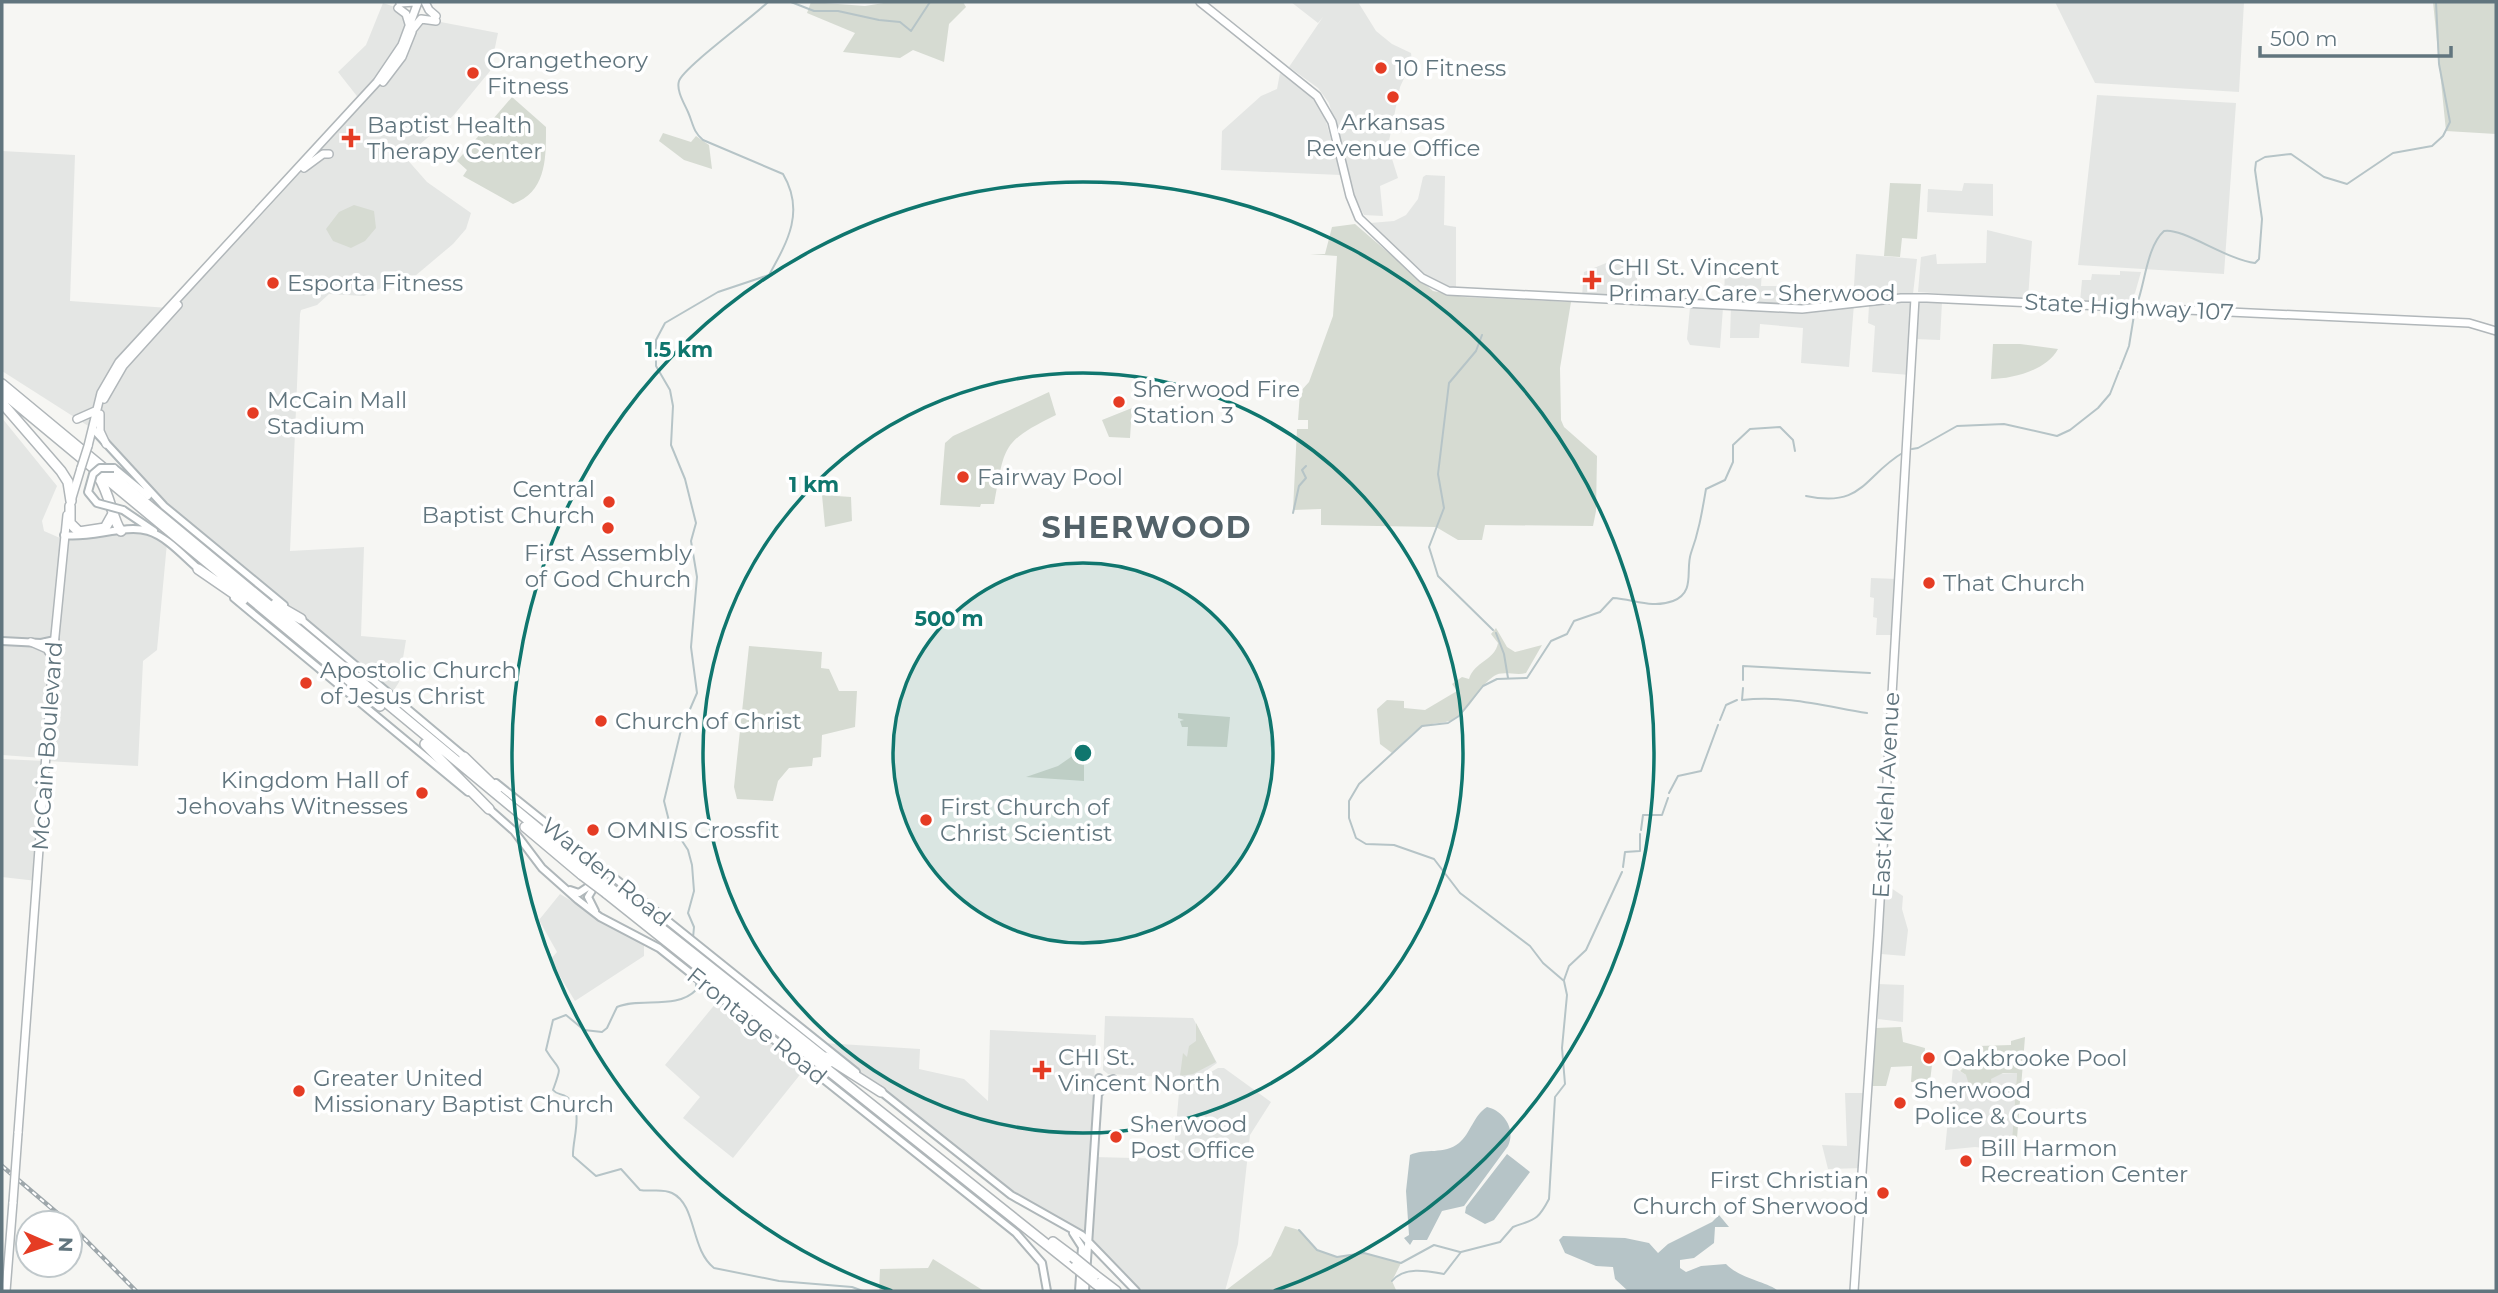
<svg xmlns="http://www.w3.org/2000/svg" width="2498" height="1293" viewBox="0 0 2498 1293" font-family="Montserrat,sans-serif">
<rect width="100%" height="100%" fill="#f6f6f3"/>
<path fill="#e4e6e4" d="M1291 2H1358L1376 31 1392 44 1411 53 1412 61 1400 87 1388 146 1398 178 1380 186 1383 216 1364 215 1355 197 1329 103 1318 88 1289 67 1323 17 1318 23Z
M2055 2H2244L2239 92 2095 83Z
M383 3 398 8 407 17 402 45 360 100 338 72 366 45Z
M425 19 498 33 490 71 453 116 405 157 427 182 471 213 466 229 453 244 415 276 409 275 364 296 329 294 317 305 301 310 300 314 290 551 364 547 361 636 406 640 399 682 391 695 164 506 106 444 98 418 106 394 127 360 363 103 398 63 413 29Z
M1280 73 1309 94 1323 111 1341 175 1221 170 1222 131 1261 96 1277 89Z
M2097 95 2236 103 2224 274 2078 265Z
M2 151 75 155 70 301 169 308 106 381 93 429 2 371Z
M1426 175 1445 176 1444 225 1456 227V288L1439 284 1418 270 1370 223 1394 221 1406 215 1418 199 1423 177Z
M1964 183 1993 184V216L1927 212 1928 189 1962 191Z
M1987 230 2032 241 2028 299 1918 292 1921 257 1936 254 1937 264 1986 263Z
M1856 254 1917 259 1913 294 1853 301Z
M1611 261 1638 263 1636 297 1582 296 1584 272Z
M1725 262 1762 270 1761 286H1781L1780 307 1854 304 1849 367 1801 363 1803 328 1760 324 1759 338H1730L1731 306 1724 305Z
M2120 271 2141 272 2135 293 2127 303 2080 302 2082 280H2091L2092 274 2120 275Z
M1913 300 1910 375 1872 372 1875 326 1868 323 1869 305Z
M1921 301 1942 302 1940 340 1915 339 1918 303Z
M1690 307 1723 308 1720 348 1690 345 1687 339Z
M2 418 57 486 42 521 44 531 60 538 53 633 48 642 2 641Z
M135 529 155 534 167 543 157 650 143 661 138 766 46 761 37 881 2 877V759L45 761 65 535Z
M1871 578 1898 579 1895 635H1876L1877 618 1873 617 1874 598 1870 597Z
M2 644 41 647 51 655 43 758 2 755Z
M1885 884 1903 896 1902 909 1908 930 1905 956 1881 954Z
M560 894 644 945V956L575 1001 550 960 557 952 539 920Z
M1878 984 1904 985 1903 1022 1878 1019Z
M721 997 807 1066 733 1158 683 1118 700 1097 665 1065Z
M1105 1016 1193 1018 1217 1063 1203 1073 1187 1078 1108 1074 1103 1070Z
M990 1030 1096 1035 1089 1218 1094 1157 1173 1159 1180 1082 1197 1080 1218 1068H1224L1271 1102 1250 1135 1238 1244 1225 1291H1137L1095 1245 1023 1203 824 1043 920 1049 919 1069 964 1079 988 1101Z
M1953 1067 1966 1075 2017 1073 2011 1151 1975 1147 1945 1150Z
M1845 1093H1868L1863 1168 1828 1169 1822 1145 1847 1146Z"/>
<path fill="#d6dbd2" d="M811 2 865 6 890 2H963L966 7 949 24 944 62 913 50 900 58 843 52 855 33 807 13Z
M2433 2H2496V134L2446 131Z
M512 97 546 127C546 157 547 192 513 204L463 176 467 170 457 161Z
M663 133 691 142 696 136 709 145 712 169 684 160 659 141Z
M1890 183 1921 184 1917 239 1902 238 1900 257 1884 256Z
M354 205 374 211 376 228 365 241 351 248 333 241 326 229 339 212Z
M1355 224 1433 291 1464 297 1571 302 1560 368 1561 420 1564 427 1597 456 1596 511 1593 526 1485 525 1482 540H1458L1436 527 1321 525V509L1293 510 1297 429H1308V420H1298L1300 392 1309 382 1333 316 1337 256 1310 254H1325L1332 227Z
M1993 344H2020L2058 349C2047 370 2013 379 1991 379Z
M1049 392 1056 415C1001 442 1005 446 994 504H981L980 507 940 505 945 443 953 436Z
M1132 408 1130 438 1109 437 1102 420Z
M822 495 851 497 852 521 825 527Z
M1496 628 1507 647 1515 652 1542 645 1526 673C1516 676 1502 670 1494 676 1480 685 1475 702 1460 715 1449 725 1438 721 1425 726 1412 730 1403 745 1392 753L1380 744 1377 709 1387 700 1404 701V708L1425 710 1457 691 1452 684 1462 677 1469 679C1474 662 1495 660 1498 643L1491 634Z
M749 646 822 652 821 668 829 669 839 691H857L855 727 822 735 821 757 813 758 812 766 789 768 778 781 773 801 737 799 734 787Z
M1178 713 1230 717 1227 747 1187 746 1188 727H1182L1180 721 1184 720 1178 718Z
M1084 748V781L1026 777 1058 766Z
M1196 1023 1216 1062 1193 1074 1180 1076 1183 1053 1187 1057 1189 1046 1196 1041Z
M1901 1027 1903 1042 1925 1048 1924 1064 1932 1065 1929 1089H1926L1925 1082H1911L1912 1066 1891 1067 1886 1086H1872L1876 1028Z
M2025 1037 2016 1151H2011L2017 1073H2003L1991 1079 1993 1097 1972 1095 1966 1075 1960 1071 1974 1057 1978 1046 2011 1045V1041Z
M1285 1226 1299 1230 1317 1250 1336 1257 1364 1253 1401 1263 1392 1281 1396 1290 1407 1291H1225L1271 1256Z
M933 1259 984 1291H879L880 1269 928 1268Z"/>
<path fill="#b6c4c7" d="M1487 1107C1504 1111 1516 1129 1508 1146L1464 1206 1442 1211 1427 1240H1413L1410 1245 1404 1238 1409 1235 1406 1191 1410 1155C1425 1148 1444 1155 1459 1143 1471 1133 1473 1116 1487 1107Z
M1507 1154 1530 1172 1494 1220 1485 1224 1465 1213 1466 1207Z
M1719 1215 1729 1227H1715L1714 1243 1694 1258 1680 1260V1268L1686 1272 1701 1266 1726 1264C1740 1279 1769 1282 1778 1291H1628L1615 1279 1613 1267 1596 1266 1565 1253 1559 1240 1563 1236 1625 1238 1649 1243 1658 1253 1668 1244 1712 1222Z"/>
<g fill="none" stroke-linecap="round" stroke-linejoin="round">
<path stroke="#b6c4c7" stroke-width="2" d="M791 2 814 11H838L879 20 900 22 911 31 930 2
M2137 304C2145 283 2147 246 2164 231 2182 227 2227 260 2255 263L2259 259 2262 219 2255 170 2256 162 2265 157 2291 154 2324 177 2347 184 2393 153 2432 146 2443 136 2450 122 2439 64 2436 2
M1482 335 1476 351 1449 383 1438 474 1444 508 1429 547 1438 576 1493 630
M2120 369 2129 346 2135 309
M1912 449 1918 448 1957 426 2004 424 2057 436 2070 430 2098 408 2110 394 2119 371
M1806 496C1864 508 1863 476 1904 452
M1293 513 1299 486 1306 478 1302 470 1306 466
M1496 633 1504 654 1508 678
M1743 680V666L1870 673
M1743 688 1742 700C1786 695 1824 706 1867 713
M1720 720 1726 705 1737 700
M1669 793 1678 776 1701 771 1718 725
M1641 830 1643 815H1662L1668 798
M1623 867 1625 852 1640 851V834
M693 938 694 927 688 913 694 891 692 865 688 850 669 821 664 801 681 730 697 693 691 647 697 577 691 541 696 523 685 479 671 445 673 406 670 390 656 366V340L665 323 718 292 769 275C788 241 805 211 783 174L703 140C693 132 693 123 688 112 684 103 676 90 679 81 684 67 753 17 768 2
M1564 980 1569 966 1586 950 1622 872
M696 981V990C677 1010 640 997 617 1007L607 1028 602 1032 584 1030 566 1015 553 1020 546 1050C560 1073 563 1062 553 1090 557 1095 561 1093 567 1097 585 1109 572 1140 573 1156L596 1176 621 1169 640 1190C650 1192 662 1188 672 1193 697 1205 690 1249 714 1268L779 1281 852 1287 863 1291
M1299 1230 1317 1250 1337 1257 1364 1253 1401 1263 1434 1245 1460 1252
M1392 1281C1404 1266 1428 1271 1444 1274L1461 1252 1500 1242 1513 1227C1534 1219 1537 1222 1549 1199L1555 1097 1565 1084 1562 1048 1567 995 1564 981 1543 963 1530 946 1460 893 1434 859 1394 845 1366 844 1356 838 1349 818V801L1359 784 1422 726 1448 723 1459 716 1483 686 1497 679 1527 678 1551 641 1567 634 1574 621 1600 612 1613 598C1633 599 1652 609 1673 601 1696 592 1685 570 1691 553 1699 531 1702 512 1706 489L1725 480 1733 462V445L1750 429 1780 427 1793 440 1795 451"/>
<defs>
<path id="secondary" d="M93 429 164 506 284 605
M114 468 148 496
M123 510 154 531
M64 535C90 539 125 524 148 531 168 537 185 558 201 571
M234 598 468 792
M298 617 466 758
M2 641 41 643 55 640
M496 783 856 1072
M488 808 514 831 542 868 578 900 600 917 659 948 1016 1233 1042 1263 1047 1291
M570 890 579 893 591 885
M595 911 588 897 596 884
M879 1090 1011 1195 1082 1235 1136 1291
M1100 1092 1104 1083 1113 1079
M1073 1233 1082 1247 1079 1291
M1085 1291 1099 1078"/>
<path id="primary" d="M425 2 429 10 436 16
M1200 2 1317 96 1332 122 1350 196 1359 218 1422 278 1448 291 1802 309 1901 298H1927L2469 323 2496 331
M400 3 415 2
M398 8 406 14 409 24
M413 29 421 19 436 21
M383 82 402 57 412 32
M304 168 323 154H329
M104 399 123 366 178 305
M100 414V431L106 444
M77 419 95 411
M88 446 101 393 119 362 377 82 402 45 418 2
M71 501 81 468
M31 642 47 649 52 657
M18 1133 54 646 67 515
M6 1291 13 1202
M1854 1291 1878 936 1915 298"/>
<path id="motorway" d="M2 384 587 869
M2 392 380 706
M2 403 61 471 68 482 71 501
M98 476C110 493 113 522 121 531
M70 506V523L79 532 105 528 114 512
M198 569 243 600
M275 604 301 619
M425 744 489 809
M464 757 497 789
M525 827 582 875
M609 887 830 1062
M606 893 1075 1267
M826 1057 881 1092
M1053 1242 1073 1257
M1095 1275 1116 1291
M1095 1283 1105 1291"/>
</defs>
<use href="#secondary" stroke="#afb7ba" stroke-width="10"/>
<use href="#primary" stroke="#b1b7ba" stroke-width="10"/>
<use href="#motorway" stroke="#b0b6b9" stroke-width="12"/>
<use href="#secondary" stroke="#fff" stroke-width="6"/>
<use href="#primary" stroke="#fff" stroke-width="7"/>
<use href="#motorway" stroke="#fff" stroke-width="9"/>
<defs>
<path id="rail" d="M2 1166 69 1223
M70 1224 136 1291"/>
</defs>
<use href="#rail" stroke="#9ea7ab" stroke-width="4.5"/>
<use href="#rail" stroke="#fff" stroke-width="2" stroke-dasharray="5" stroke-linecap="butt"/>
<defs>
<path id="secondary-bridge" d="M114 468H100L93 474 88 492 97 503 123 510"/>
<path id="primary-bridge" d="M81 468 88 446
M13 1202 18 1133"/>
<path id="motorway-bridge" d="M587 869 609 887
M582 875 606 893
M1073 1257 1095 1275
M1075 1267 1095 1283"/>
</defs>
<use href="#secondary-bridge" stroke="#afb7ba" stroke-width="10" stroke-linecap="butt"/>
<use href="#primary-bridge" stroke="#b1b7ba" stroke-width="10" stroke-linecap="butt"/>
<use href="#motorway-bridge" stroke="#b0b6b9" stroke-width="12" stroke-linecap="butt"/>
<use href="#secondary-bridge" stroke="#fff" stroke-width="6"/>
<use href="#primary-bridge" stroke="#fff" stroke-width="7"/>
<use href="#motorway-bridge" stroke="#fff" stroke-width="9"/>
</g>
<circle cx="1083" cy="753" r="190" fill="#0f766e" fill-opacity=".12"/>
<g fill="none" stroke="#0f766e" stroke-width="3.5">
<circle cx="1083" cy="753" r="190"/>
<circle cx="1083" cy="753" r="380"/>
<path d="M892 1291A571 571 0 1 1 1274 1291"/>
</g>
<g fill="#e53c24" stroke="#fff" stroke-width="2.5">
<circle cx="1381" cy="68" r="7"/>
<circle cx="473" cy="73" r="7"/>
<circle cx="1393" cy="97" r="7"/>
<path d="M347.5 127.5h7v7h7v7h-7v7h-7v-7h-7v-7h7z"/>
<path d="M1588.5 269.5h7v7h7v7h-7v7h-7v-7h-7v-7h7z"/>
<circle cx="273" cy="283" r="7"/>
<circle cx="1119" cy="402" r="7"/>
<circle cx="253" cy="413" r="7"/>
<circle cx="963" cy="477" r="7"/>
<circle cx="609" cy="502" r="7"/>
<circle cx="608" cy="528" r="7"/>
<circle cx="1929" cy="583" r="7"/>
<circle cx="306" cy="683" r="7"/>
<circle cx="601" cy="721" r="7"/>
<circle cx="422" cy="793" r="7"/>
<circle cx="926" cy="820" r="7"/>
<circle cx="593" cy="830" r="7"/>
<circle cx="1929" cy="1058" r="7"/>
<path d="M1038.5 1059.5h7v7h7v7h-7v7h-7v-7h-7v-7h7z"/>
<circle cx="299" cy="1091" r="7"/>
<circle cx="1900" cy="1103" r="7"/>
<circle cx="1116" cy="1137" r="7"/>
<circle cx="1966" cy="1161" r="7"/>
<circle cx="1883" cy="1193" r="7"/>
</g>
<g text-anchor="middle" stroke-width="7" stroke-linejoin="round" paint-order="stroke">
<g font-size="23" fill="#61757e" stroke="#fff" text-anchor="start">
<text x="487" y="68">Orangetheory<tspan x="487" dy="26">Fitness</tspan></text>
<text x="1395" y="76">10 Fitness</text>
<text x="1393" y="130" text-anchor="middle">Arkansas<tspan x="1393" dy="26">Revenue Office</tspan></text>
<text x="367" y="133">Baptist Health<tspan x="367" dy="26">Therapy Center</tspan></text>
<text x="1608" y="275">CHI St. Vincent<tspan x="1608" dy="26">Primary Care - Sherwood</tspan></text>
<text x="287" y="291">Esporta Fitness</text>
<text x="1133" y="397">Sherwood Fire<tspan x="1133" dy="26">Station 3</tspan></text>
<text x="267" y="408">McCain Mall<tspan x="267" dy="26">Stadium</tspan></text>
<text x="977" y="485">Fairway Pool</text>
<text x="595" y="497" text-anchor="end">Central<tspan x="595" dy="26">Baptist Church</tspan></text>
<text x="608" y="561" text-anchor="middle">First Assembly<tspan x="608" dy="26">of God Church</tspan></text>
<text x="1943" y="591">That Church</text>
<text x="320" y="678">Apostolic Church<tspan x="320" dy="26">of Jesus Christ</tspan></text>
<text x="615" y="729">Church of Christ</text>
<text x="408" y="788" text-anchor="end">Kingdom Hall of<tspan x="408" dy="26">Jehovahs Witnesses</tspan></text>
<text x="940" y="815">First Church of<tspan x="940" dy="26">Christ Scientist</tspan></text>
<text x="607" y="838">OMNIS Crossfit</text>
<text x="1058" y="1065">CHI St.<tspan x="1058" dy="26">Vincent North</tspan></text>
<text x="1943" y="1066">Oakbrooke Pool</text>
<text x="313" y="1086">Greater United<tspan x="313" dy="26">Missionary Baptist Church</tspan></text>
<text x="1914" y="1098">Sherwood<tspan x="1914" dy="26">Police &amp; Courts</tspan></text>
<text x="1130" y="1132">Sherwood<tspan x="1130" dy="26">Post Office</tspan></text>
<text x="1980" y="1156">Bill Harmon<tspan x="1980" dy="26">Recreation Center</tspan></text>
<text x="1869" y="1188" text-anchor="end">First Christian<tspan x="1869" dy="26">Church of Sherwood</tspan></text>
</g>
<g font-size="23" fill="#61757e" stroke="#fff">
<text transform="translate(2129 307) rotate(3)" y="8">State Highway 107</text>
<text transform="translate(47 746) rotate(-86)" y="8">McCain Boulevard</text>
<text transform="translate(1886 795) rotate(-87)" y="8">East Kiehl Avenue</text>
<text transform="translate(606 872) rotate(39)" y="8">Warden Road</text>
<text transform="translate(757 1026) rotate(39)" y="8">Frontage Road</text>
</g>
<g font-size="30" font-weight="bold" letter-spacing="2" fill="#536269" stroke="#fff">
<text x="1147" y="538">SHERWOOD</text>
</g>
</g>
<circle cx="1083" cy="753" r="10" fill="#0f766e" stroke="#fff" stroke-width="3.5"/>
<g font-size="21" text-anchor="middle" font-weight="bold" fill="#0f766e" stroke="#fff" stroke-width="7" stroke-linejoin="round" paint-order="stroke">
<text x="679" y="357">1.5 km</text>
<text x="814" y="492">1 km</text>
<text x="949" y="626">500 m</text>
</g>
<rect width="2498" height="1293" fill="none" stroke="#61757e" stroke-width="7"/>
<g transform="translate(49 1244) rotate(92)"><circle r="33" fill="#ffffff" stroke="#c0c8cb" stroke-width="2"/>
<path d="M0-5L12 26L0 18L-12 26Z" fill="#e53c24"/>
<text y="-10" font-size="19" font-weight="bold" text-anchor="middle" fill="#61757e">N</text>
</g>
<path d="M2260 46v10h191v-10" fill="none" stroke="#61757e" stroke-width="3.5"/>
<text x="2270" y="46" font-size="21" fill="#61757e" stroke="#ffffff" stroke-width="5" paint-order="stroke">500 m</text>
</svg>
